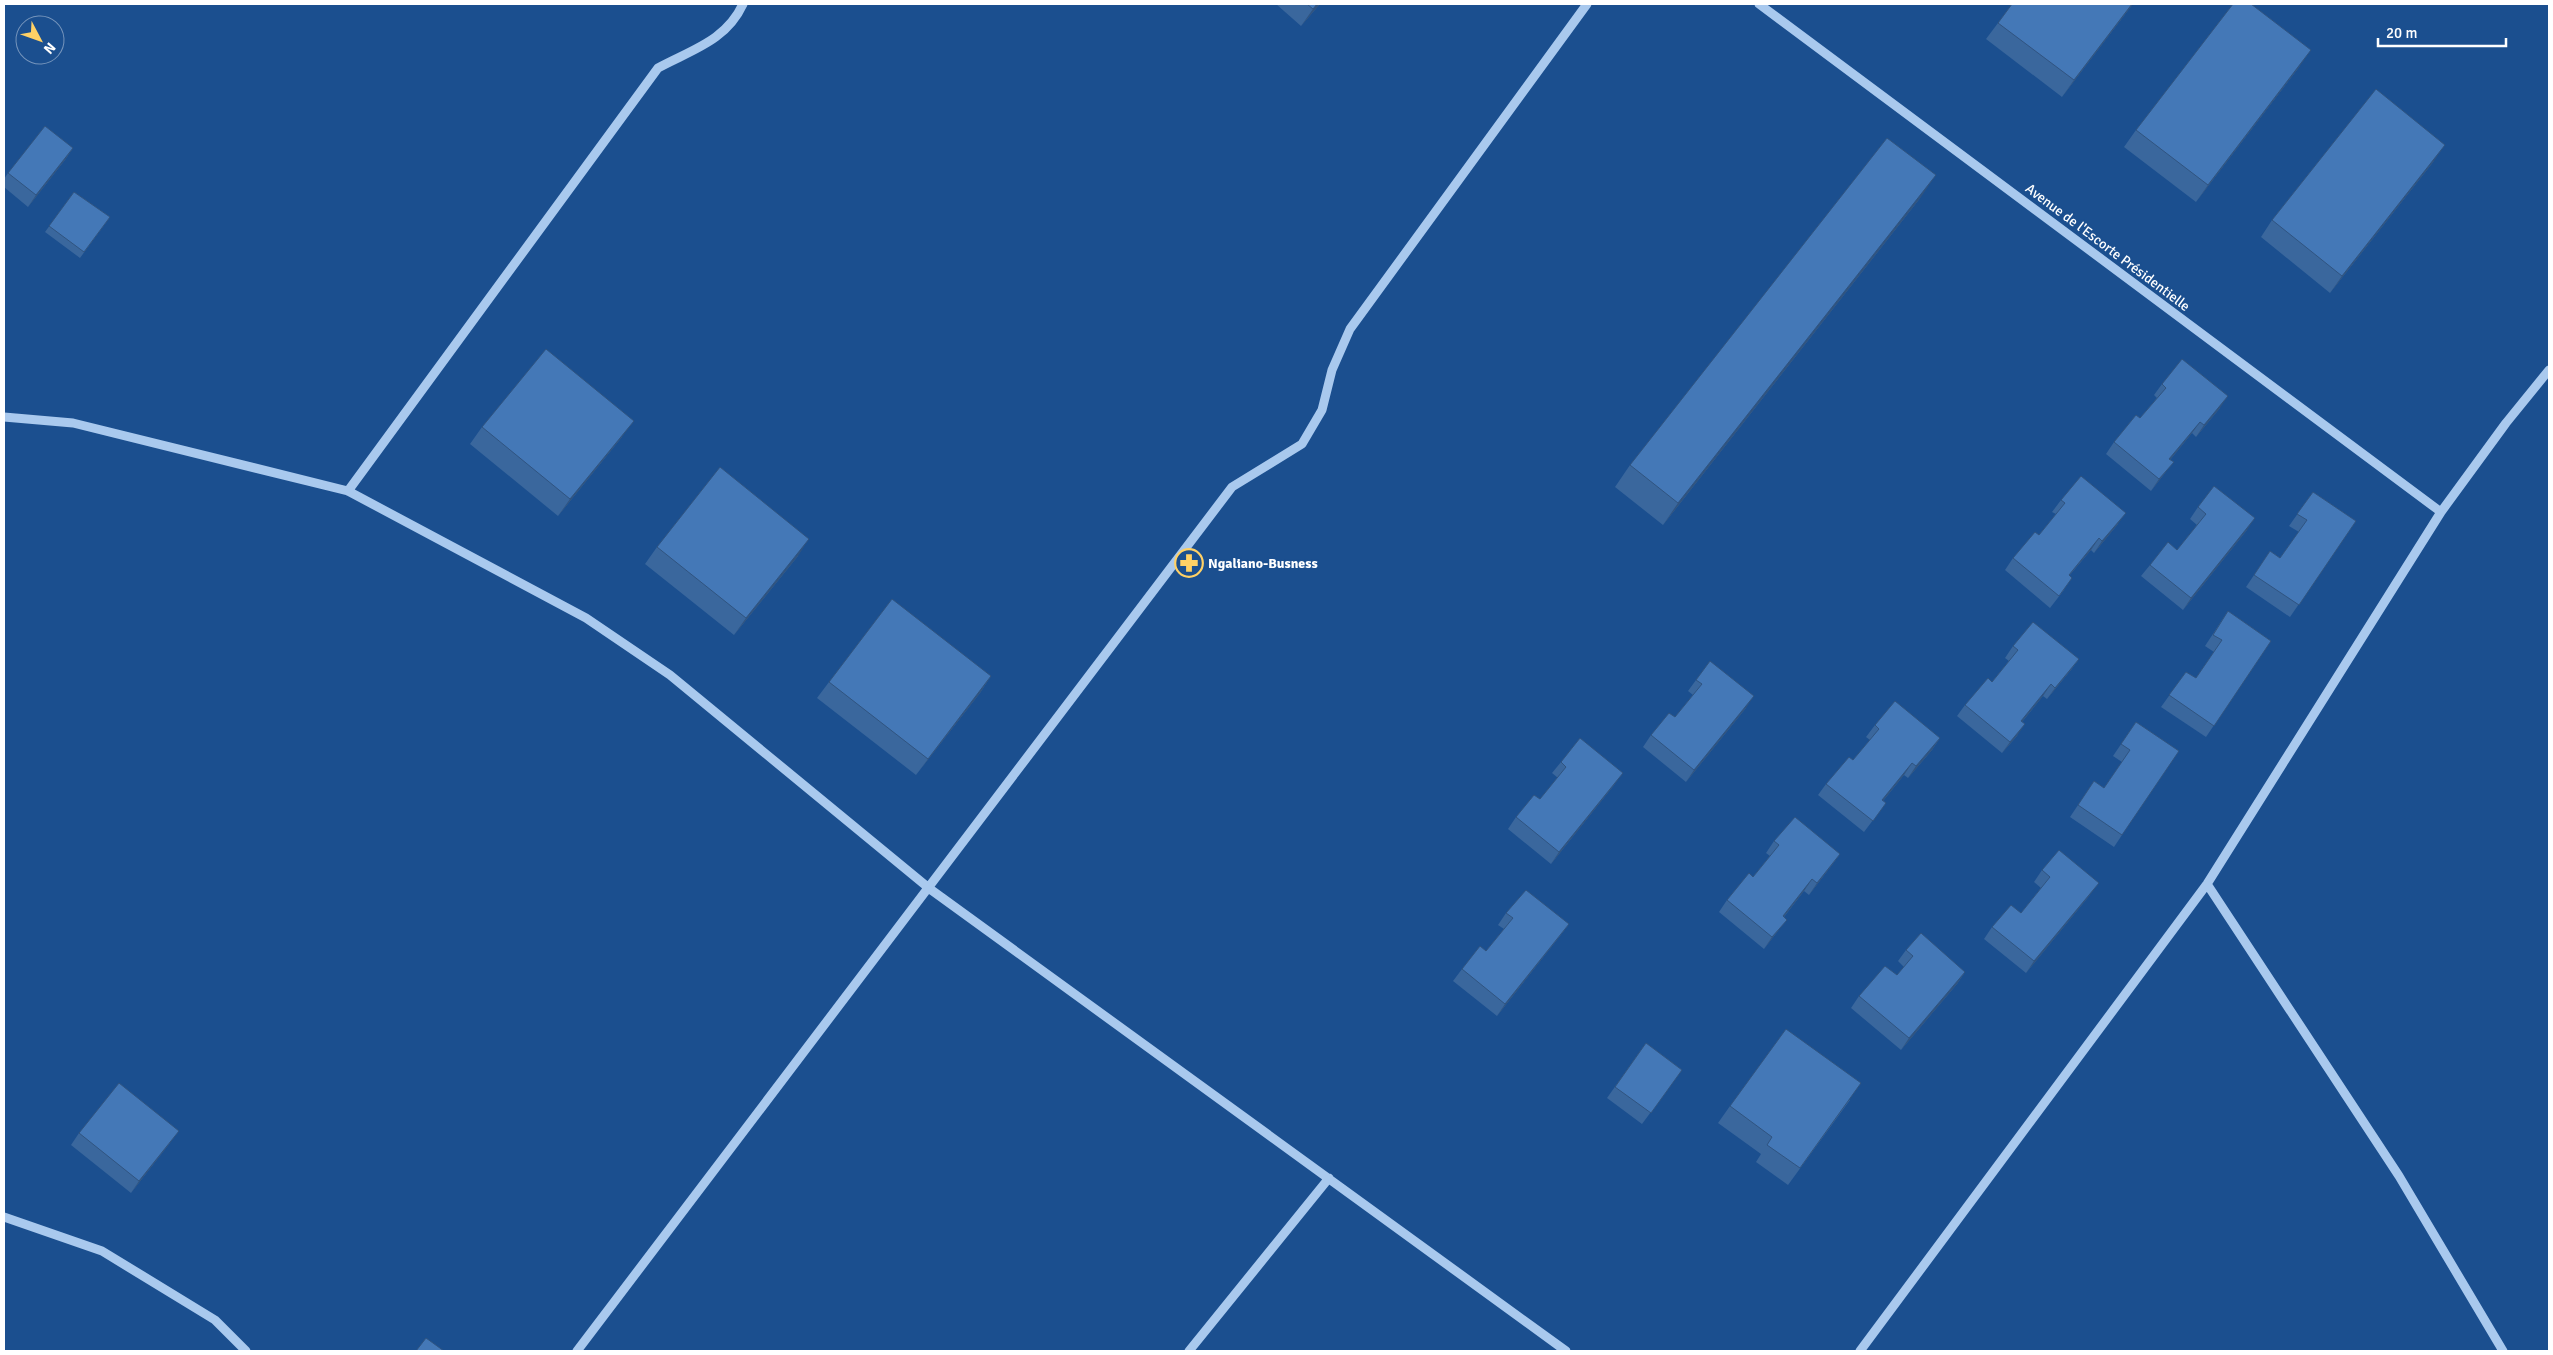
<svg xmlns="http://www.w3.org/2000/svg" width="2553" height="1355" viewBox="0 0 2553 1355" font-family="Signika,sans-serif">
<rect width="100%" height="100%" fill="#1b4f8f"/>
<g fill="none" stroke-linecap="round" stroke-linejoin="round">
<path stroke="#a9c9ee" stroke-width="9" d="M1759 4 2441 512
M4 417 73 423 348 491 586 618 670 675 930 889 1566 1351
M348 491 658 68C691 50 726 41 743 4
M2207 884 2399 1176 2503 1351
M4 1217 102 1251 215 1320 246 1351
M577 1351 1232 487 1302 444 1322 410 1332 370 1350 329 1587 4
M1189 1351 1329 1178
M1860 1351 2207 884 2441 512 2506 423 2549 370"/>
</g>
<path fill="#3a679d" d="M1276 4H1320L1301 26Z
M2133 4 2062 97 1986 39 1998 23Z
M2300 66 2196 202 2124 147 2136 130Z
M73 148 65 160 28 207 4 187V179L8 173Z
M2434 161 2330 293 2261 237 2272 220Z
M74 192 110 217 80 258 45 232Z
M1921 197 1663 525 1615 487 1630 465Z
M2162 384 2220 408 2196 437 2192 433 2170 460 2165 473 2151 491 2106 454 2114 442 2140 418 2157 398 2154 395Z
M482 427 622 437 558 516 470 444Z
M2313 492 2356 521 2290 617 2246 587 2270 551 2280 558 2299 532 2289 526Z
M2061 500 2118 524 2094 553 2091 550 2069 576 2064 590 2050 608 2005 570 2013 558 2039 535 2056 514 2052 512Z
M2198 507 2247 530 2183 610 2141 576 2150 565 2177 550 2197 525 2190 519Z
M657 547 798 556 734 635 645 564Z
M2228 611 2271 641 2206 737 2161 707 2186 672 2196 678 2214 652 2205 646Z
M2013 646 2079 659 2071 670 2047 699 2043 696 2022 722 2017 736 2002 753 1957 716 1965 705 1992 682 2009 661 2005 658Z
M991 676 980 693 916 775 817 698 829 682Z
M1696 680 1746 708 1686 782 1643 747 1651 735 1675 717 1693 695 1688 691Z
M2136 722 2122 835 2114 847 2070 817 2094 781 2104 788 2122 762 2113 756Z
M1875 725 1940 738 1932 750 1908 778 1904 775 1883 801 1886 803 1864 832 1818 795 1826 784 1853 760 1870 740 1866 737Z
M1561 762 1615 784 1551 864 1508 829 1516 817 1540 799 1558 778 1552 773Z
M1774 841 1840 854 1832 865 1809 895 1804 891 1784 917 1778 931 1764 949 1719 912 1727 900 1753 877 1770 856 1766 853Z
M2042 870 2090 895 2026 973 1984 939 1992 927 2021 913 2041 888 2034 882Z
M1506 913 1569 924 1560 936 1497 1016 1453 981 1462 969 1486 951 1504 929 1498 925Z
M1906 950 1965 972 1957 984 1901 1050 1851 1008 1859 996 1897 975 1904 967 1898 961Z
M1646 1043 1682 1070 1642 1124 1607 1098Z
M1850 1100 1788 1185 1756 1162 1761 1154 1718 1123 1730 1106Z
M79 1133 170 1143 131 1193 71 1145Z"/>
<path fill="#305480" d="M1317 4H1320L1301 26 1313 9Z
M2132 4H2133L2062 97 2074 80Z
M2311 50 2300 66 2196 202 2208 185Z
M2445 145 2434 161 2330 293 2342 276Z
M73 148 65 160 28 207 36 195Z
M1936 175 1921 197 1663 525 1678 503Z
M2228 396 2220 408 2196 437 2204 425Z
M634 421 622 437 558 516 570 499Z
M2200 422 2192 433 2161 471 2169 459Z
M2174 462 2165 473 2151 491 2159 479Z
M2126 513 2118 524 2094 553 2102 541Z
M2255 518 2247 530 2183 610 2191 598Z
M2099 538 2091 550 2060 586 2069 575Z
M809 539 798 556 734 635 746 618Z
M2079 659 2071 670 2047 699 2055 688Z
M991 676 980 693 916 775 928 759Z
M2051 684 2043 696 2013 733 2021 721Z
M1754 696 1746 708 1686 782 1694 770Z
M2025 724 2017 736 2002 753 2010 742Z
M1940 738 1932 750 1908 778 1916 766Z
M1912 763 1904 775 1874 812 1882 800Z
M1623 773 1615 784 1551 864 1559 852Z
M1840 854 1832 865 1809 895 1817 883Z
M1812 879 1804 891 1775 928 1783 916Z
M2099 883 2090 895 2026 973 2034 961Z
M1787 920 1778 931 1764 949 1772 937Z
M1569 924 1560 936 1497 1016 1505 1004Z
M1965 972 1957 984 1901 1050 1909 1038Z
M179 1131 170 1143 131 1193 139 1181Z"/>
<path fill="#4478b7" stroke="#305480" d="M1307 4H1317L1313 9Z
M2012 4H2132L2074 80 1998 23Z
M2233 4H2251L2311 50 2208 185 2136 130Z
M2376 89 2445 145 2342 276 2272 220Z
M45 126 73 148 36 195 8 173Z
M1887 138 1936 175 1678 503 1630 465Z
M74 192 110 217 84 252 49 226Z
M546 349 634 421 570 499 482 427Z
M2182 359 2228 396 2204 425 2200 422 2169 459 2174 462 2159 479 2114 442 2136 415 2140 418 2166 388 2162 384Z
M720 467 809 539 746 618 657 547Z
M2081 476 2126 513 2102 541 2099 538 2069 575 2072 578 2059 596 2013 558 2035 532 2039 535 2065 503 2061 500Z
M2214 486 2255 518 2191 598 2150 565 2168 542 2177 550 2206 514 2198 507Z
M2313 492 2356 521 2299 605 2254 575 2270 551 2280 558 2307 520 2297 514Z
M892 599 991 676 928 759 829 682Z
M2228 611 2271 641 2214 726 2169 695 2186 672 2196 678 2222 640 2213 635Z
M2033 622 2079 659 2055 688 2051 684 2021 721 2025 724 2010 742 1965 705 1988 678 1992 682 2018 650 2013 646Z
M1710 661 1754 696 1694 770 1651 735 1669 713 1675 717 1702 684 1696 680Z
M1895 701 1940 738 1916 766 1912 763 1882 800 1886 803 1873 821 1826 784 1849 757 1853 760 1879 729 1875 725Z
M2136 722 2179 751 2122 835 2078 805 2094 781 2104 788 2130 750 2121 744Z
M1580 738 1623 773 1559 852 1516 817 1534 795 1540 799 1566 767 1561 762Z
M1795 817 1840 854 1817 883 1812 879 1783 916 1787 920 1772 937 1727 900 1749 873 1753 877 1779 845 1774 841Z
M2059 850 2099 883 2034 961 1992 927 2011 905 2021 913 2050 877 2042 870Z
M1526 890 1569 924 1505 1004 1462 969 1480 946 1486 951 1513 918 1506 913Z
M1921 933 1965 972 1909 1038 1859 996 1885 966 1897 975 1913 956 1906 950Z
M1786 1029 1861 1083 1800 1168 1767 1145 1772 1137 1730 1106Z
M1646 1043 1682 1070 1651 1113 1615 1087Z
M119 1083 179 1131 139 1181 79 1133Z
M426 1338 444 1351H416Z"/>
<defs>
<symbol id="pharmacy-ring" viewBox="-11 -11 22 22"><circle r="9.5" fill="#1b4f8f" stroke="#ffd166" stroke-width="1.5"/><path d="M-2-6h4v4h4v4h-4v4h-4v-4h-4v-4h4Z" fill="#ffd166"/></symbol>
</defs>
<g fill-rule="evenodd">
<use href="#pharmacy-ring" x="1173" y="547" width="32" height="32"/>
</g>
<g text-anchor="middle" stroke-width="4" stroke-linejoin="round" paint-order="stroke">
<g font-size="14" fill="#fff" stroke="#1b4f8f">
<text transform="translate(2108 247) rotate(37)" y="5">Avenue de l'Escorte Présidentielle</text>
</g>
<g font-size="14" font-weight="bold" fill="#fff" stroke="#1b4f8f" text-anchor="start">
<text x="1208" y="568">Ngaliano-Busness</text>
</g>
</g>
<rect width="2553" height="1355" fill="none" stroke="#ffffff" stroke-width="10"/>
<g transform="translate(40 40) rotate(131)"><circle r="24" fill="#1b4f8f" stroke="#7695bc"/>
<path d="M0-4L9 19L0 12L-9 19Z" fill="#ffd166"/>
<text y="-8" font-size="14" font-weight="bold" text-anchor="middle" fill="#ffffff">N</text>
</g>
<path d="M2378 38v8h128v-8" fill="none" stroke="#ffffff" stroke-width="2.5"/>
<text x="2386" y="38" font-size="15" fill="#ffffff" stroke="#1b4f8f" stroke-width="4" paint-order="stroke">20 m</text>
</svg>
